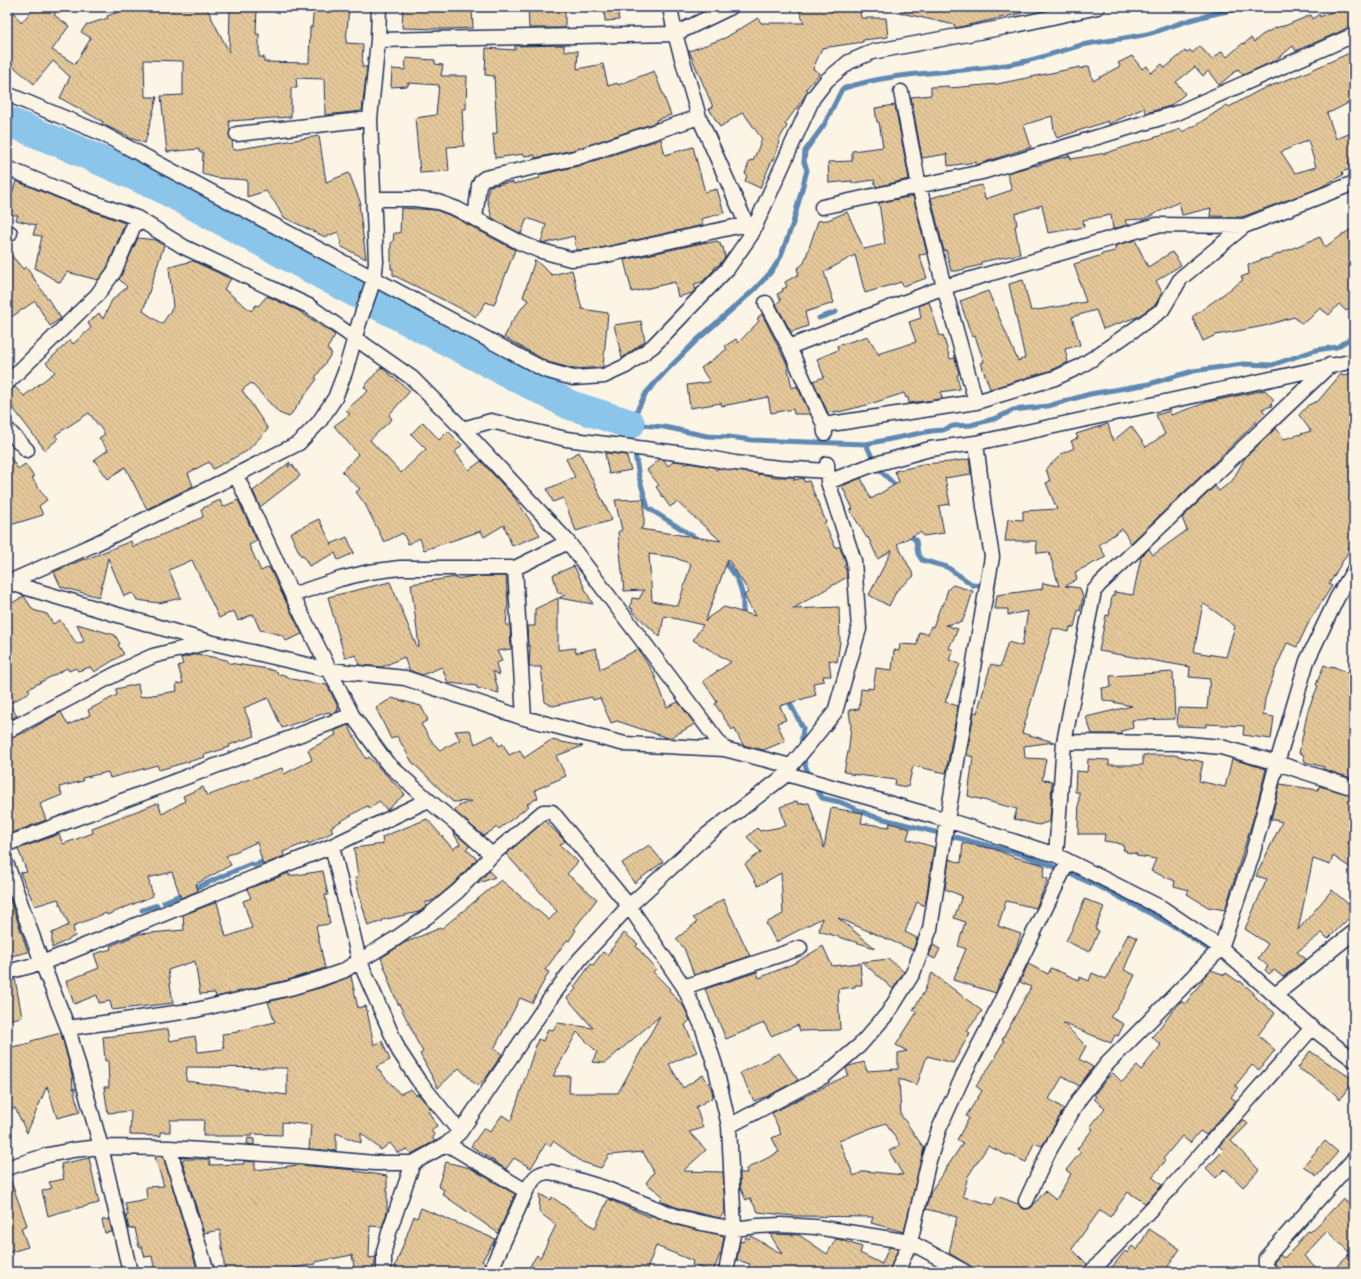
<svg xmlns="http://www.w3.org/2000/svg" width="1361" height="1279" viewBox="0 0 1361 1279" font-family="'Shantell Sans',sans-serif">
<defs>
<pattern id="building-back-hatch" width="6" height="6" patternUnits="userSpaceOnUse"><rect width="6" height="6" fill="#e5c899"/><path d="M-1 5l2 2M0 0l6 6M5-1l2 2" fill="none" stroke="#c4ac86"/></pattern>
</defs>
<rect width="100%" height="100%" fill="#fcf5e5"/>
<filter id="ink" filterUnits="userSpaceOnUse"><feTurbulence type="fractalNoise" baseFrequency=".025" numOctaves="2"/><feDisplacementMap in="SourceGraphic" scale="8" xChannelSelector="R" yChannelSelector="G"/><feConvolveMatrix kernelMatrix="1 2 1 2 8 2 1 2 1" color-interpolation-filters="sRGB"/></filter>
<g filter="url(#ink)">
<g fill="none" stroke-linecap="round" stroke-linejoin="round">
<path stroke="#5e89b2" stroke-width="5" d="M819 318 836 312
M630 424 664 427 707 436 729 437 752 440 866 444 931 431 943 430 953 426 971 425 997 418 1013 410 1048 406 1090 394 1149 384 1193 371 1243 364 1272 365 1316 350 1337 347 1354 336
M866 444 877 468 889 479 899 489
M908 532 916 541 918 554 922 560 947 567 973 585 981 586
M699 540 648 508 639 477 630 424 646 393 665 372 697 340 754 290 771 272 780 258 793 223 807 170 804 162 805 151 824 125 842 89C898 70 955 74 1012 64 1036 60 1059 51 1082 45 1105 40 1128 39 1151 33 1165 29 1179 23 1194 19 1211 14 1229 11 1247 7
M722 559C733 570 741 583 743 599 743 605 742 612 745 618
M787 698 803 728 801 747
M803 755C805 769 813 786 822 798L840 802 872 816 1021 854 1050 865 1104 889 1161 919 1179 929 1208 949
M164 902C193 890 221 876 251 864L254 865 262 862
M142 910 157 905"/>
<path stroke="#8bc5ea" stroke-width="30" d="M7 121 70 147 160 187 386 309 570 405 630 424"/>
</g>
<path fill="url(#building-back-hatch)" stroke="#1b2f5e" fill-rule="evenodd" d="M7 7H10L21 23 35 7H50L56 13 54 15 69 26 52 50 75 64 91 38 81 32 86 25 108 18 107 16 132 7H206L229 52 230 7H257L256 34H259V57H264V62L309 63 310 27H312L314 7H349L346 43 363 44 362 67H367L362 111 325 115 324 79 296 78 297 88H291V117L229 121 230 129 229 135 232 140 233 150 319 136 326 182 349 173 361 204H359L366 259 342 247 338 232 325 237 283 217 276 204 266 191 247 197V180L217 178 202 174 203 152H199V149L167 152 161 96 183 95V61L144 60 145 97H157L145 143 127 137 128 136 102 124 103 122 60 98 70 77 53 61 34 84 14 67 7 77V39L12 34 7 27Z
M403 7H472L473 28 444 29 402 28Z
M528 7H565V28H529Z
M604 7H617L619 20 605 21Z
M805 7H859L861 18H886L888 37 863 40V42L822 48 813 69 820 73 806 89 808 91 803 99 785 124 787 126 780 138 774 160H772L760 188 745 181 747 175 745 174 750 160 753 161 762 139 743 112 720 127 709 109 713 107 689 51 725 38 758 18 761 23H804L799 10Z
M901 7H1022V13L955 28V25L901 13Z
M1354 7V24L1339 32 1296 51 1293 46 1276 60 1243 75 1238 69 1219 85 1208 71 1203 76 1195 67 1176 82 1185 94 1170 106 1146 113 1144 108 1109 124 1108 121 1057 138 1054 130 1052 116 1024 125 1031 147 976 165V162L948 166 947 154 922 158 911 97 931 95V87L949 86V88L997 84 1080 67V69L1089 66 1093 81 1120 66 1118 63 1132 56 1142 69 1147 66 1151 73 1162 64 1165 68 1185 51 1186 53 1190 50 1192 53 1200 46 1212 60 1222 51 1227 57 1243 43 1244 44 1251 38 1254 42 1262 35 1275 28 1287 25 1311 15 1313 19 1319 14 1320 17 1326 14 1345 8 1346 10Z
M564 45V51H578L577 69 603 64 608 86 617 83 618 85 654 71 671 115 656 120 657 122 573 150 535 158V155L524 156V154L495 158 493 134 497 133 494 76 485 75 486 48 515 50V46Z
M1354 51V100L1333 111 1327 113 1336 139 1354 132V159L1348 162 1350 169 1342 172 1343 175 1319 188 1242 217 1210 216 1211 208 1182 215 1179 202 1144 219 1125 220 1127 225 1113 229 1111 215 1083 220 1084 227 1048 233 1042 205 1015 214 1017 225 1015 226 1020 254 981 262V265L957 271H951L946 250 944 251 931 198 952 192 982 185 985 199 1012 190 1007 173 1036 165V166L1055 159 1070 156 1071 159 1106 153 1181 129 1182 132 1196 125 1227 105 1229 107 1260 90 1305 73ZM1308 140 1316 167 1295 173 1281 152Z
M406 58 435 60V64L443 65 441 76H467L466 109H462L464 146 447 147 449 171 420 173 415 118 436 115 439 85 408 83V86L391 87 392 69 405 70Z
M895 105 909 179 876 187 874 180 852 183V181L829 183 828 162 852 161V151L883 147 879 122H877L875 108Z
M661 139 665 155 693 147 705 192 717 189 724 213 701 219 703 225 596 249 576 250 574 236 546 243 541 242 546 225 527 218 521 234 492 218 487 199 489 186 513 182V184L540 178 539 175 578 166Z
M16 181 67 202 125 223 107 268 98 280 67 272 60 283 35 268 42 236 33 235 36 225 16 220 18 215H9V203Z
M913 196 927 254 919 255 927 278 903 286 901 282 865 293 855 255 824 272 834 303 805 312 808 326 791 332 776 304 781 300 777 294 783 291 782 289 787 287 785 282 799 274 797 269 804 263 818 221 828 220 847 212 864 249 885 244 879 203Z
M401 208 436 210 454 217 515 250 494 305 486 302 476 317 466 311 393 275V269H391V242H393L394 233H400Z
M1354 227V305L1346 311 1339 304 1329 315 1320 308 1308 320 1301 323 1294 317 1264 326 1216 335 1203 341 1192 317 1243 280 1241 277 1249 274 1248 265 1266 258V259L1320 237 1325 247Z
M138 238 156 240 159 242V243L164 245 143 311 162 324 173 307 169 267 193 261 231 279 224 289 251 311 256 305 258 306 267 296 299 311 335 335 327 349 332 353 315 378 317 379 289 417 279 413 251 383 242 390 268 429 247 451 213 469 209 462 188 473 193 486 147 509 125 467 108 479 94 460 108 450 99 438 105 434 89 413 55 435 58 439 45 450 7 400V391H9L15 387 24 396 55 372 46 363 70 340 73 344 91 328 88 323 99 313 103 319 112 300 127 287 119 279Z
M1135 240 1148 267 1172 252 1181 265 1156 281 1162 292 1156 304 1137 317 1103 329 1096 310 1072 317 1080 345 1065 349 1068 362 1052 370 990 389 981 363 984 362 975 336 972 337 960 301 988 291 1018 361 1025 358 1009 284 1023 280 1031 311 1086 302 1074 264 1102 255V254L1115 251V246Z
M718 241V243H720L721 247H723L725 257 720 264 714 268V270L702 282 694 284 696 290 692 293 678 297 675 282 632 292 624 260 707 242V243Z
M7 250 23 269 26 267 61 318 50 326 35 301 7 320Z
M535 260 552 275 572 270 582 309 608 313 603 367 574 369 548 362 504 337 511 325 510 324 528 300 523 297Z
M929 302 940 336 943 335 950 359 955 358 959 374 957 375 960 389 941 392 942 399 909 403 908 397 906 398 904 393 867 405 839 412V411L828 413 813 381 824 377 817 359 838 350 837 346 868 336 879 355 880 353 916 342 909 322 921 318 919 306Z
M762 314 787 364 792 388 797 386 810 414H794L793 409 771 413 768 397 722 406 721 403 690 408 687 385 710 382 701 368 727 349 725 346 736 339 738 343 759 321 757 319 759 318 758 317Z
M641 321 645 341 622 358 614 325Z
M381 367 410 391 389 415 392 419 370 440 401 473 426 449 411 434 423 422 439 440 448 431 462 445 455 452 469 470 481 461 514 497 540 535 512 546 504 525 484 537 481 531 424 550 420 538 408 544 403 533 384 542 365 504 356 492 360 489 342 472 358 454 334 426 350 414 346 410 368 391 364 387Z
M1354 372V539L1348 548 1350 549 1329 584 1332 586 1310 620 1297 647 1287 643 1276 668 1265 699 1263 715 1274 717 1271 739 1243 735 1244 726 1206 724V727L1177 726 1178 708 1207 709 1210 679 1189 677 1190 667 1099 651 1106 615 1109 616 1112 596H1114V592L1133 595 1141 557 1149 549 1153 555 1187 530 1182 518 1215 486 1219 491 1232 481 1245 458 1276 428 1284 439 1311 431 1299 415 1308 405 1318 401 1341 374 1343 376ZM1203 603 1235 626 1226 657 1194 652Z
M1265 390 1274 400 1271 403 1272 406 1262 409 1265 413 1203 474 1131 543 1122 529 1099 545 1106 557 1075 572 1077 579 1065 586 1080 588 1083 597 1080 611 1078 610 1074 628 1070 627 1069 632 1053 628 1022 733 1054 742 1024 746 1025 758 1046 759 1042 780 1052 781 1050 821 1039 825 1014 819 1017 809 968 796 973 757 967 755 974 712 977 713 991 664 1000 667 1008 642 1022 646 1028 611 1008 615V609H995L997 595 1042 589 1043 583 1059 586 1049 552 1037 553 1036 541H1005L1008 519 1023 520V511L1057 509 1046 483 1050 481 1046 469 1061 455V454L1074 448 1071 441 1078 438 1076 434 1108 424 1113 441 1131 426 1146 447 1165 434 1156 415 1170 411 1171 415 1208 402Z
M7 452 18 469 25 464 34 477 32 478 47 500 39 506 43 515 7 526Z
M579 452 612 520 576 531 563 498 553 502 547 489 575 477 566 459Z
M608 453 626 455 631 470 609 474 605 454Z
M660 459 664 460 668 466 674 461 683 462 685 465 687 463 713 467 717 470 718 468 758 474V475L761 474 771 476V477H794V480L803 478 804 482 809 481 826 522 824 523 836 548 839 546 843 555 846 563V565L844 566 846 570 847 577 792 609 839 607 840 642 837 662 829 660 831 676H823L824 681 813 683 816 695 780 706 786 720 777 723 785 741 764 750 743 745 734 728 732 730 715 704 717 702 703 681 731 662 693 640 703 625 664 616 660 637 632 611 633 609 630 608 632 598 639 599 644 590 624 591 618 532 622 530 615 500 644 499V526L640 529 721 541 677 502 670 507 656 487 659 485 647 470ZM649 554 673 557 691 564 678 606 652 601ZM728 559 749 592 744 595 755 616 724 607 709 617 705 622Z
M969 459 971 474 945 478 950 504 939 506 944 533 923 536 920 532 897 544 914 576 897 590 889 606 869 595 892 550 878 559 868 537 867 538 850 510 853 509 842 486 861 478 871 499 899 482 895 471 922 465V464L950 462Z
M290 462 288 467 292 464 300 476 260 507 253 491Z
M220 500 223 507 238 500 257 541 249 545 261 571 269 567 302 634 286 641 282 635 260 630 253 614 238 621 234 611 219 618 192 560 169 570 181 598 159 603 137 600 133 593 124 596 108 558 99 597 61 587 54 572 84 559V560L131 541 133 547 178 528 203 517 201 509Z
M319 519 332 545 331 544 347 537 354 553 338 560 335 553 309 566 303 555 301 556 290 533Z
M574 566 589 597 593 604 559 598 566 594 558 593 553 575Z
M475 576H506L508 603 506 625H510L511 649 497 651 502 661 496 663 499 675 493 671 499 693 477 688V686L448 683 442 667 422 675 409 670 404 657 382 667 359 665 356 655 345 658 328 597 390 582 417 647 419 646 411 584 456 577V579Z
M953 585 973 591 966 613 962 622 945 625 958 629 949 648 953 650 949 660 960 664 945 702 958 706 946 773 913 766 908 787 895 785 896 780 850 774V773L844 772 849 747 851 726 849 710 859 709 861 689 868 690V688L873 689 876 668 892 670 894 650 899 651 900 644 917 645 919 632 928 634 931 626 933 627 941 605 943 606 948 589Z
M24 596 33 610 47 614 53 624 60 620 77 644 84 641 77 624 115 635 120 644 118 645 124 654 94 672 90 667 78 671 76 668 69 671 67 668 28 689 30 692 9 704 17 716 7 721V606Z
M558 598V650L575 648 576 653 596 648 600 669 638 649 654 674 667 707 678 702 695 724 670 738H668L617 721 611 723 600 698 593 700 592 697 553 706 545 702 541 667H529L530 646H528L527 626H535V609Z
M197 654 227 660 229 663 268 669 277 672 278 675 282 674 292 679 311 683 327 685 339 709H337L338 711 330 714V712L325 713 282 728 268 698 244 708 255 736 229 745 230 747 204 755 205 757 159 770 157 765 110 778 108 772 82 778 83 781 59 787 62 795 40 804 46 820 7 835V739L26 732 61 712 68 725 90 715 88 710 117 695 116 689 138 684 140 697 177 691 176 684 183 683 178 666 183 664 181 658Z
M1324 665 1332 668V666L1354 675V779L1323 769 1324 767 1305 762 1303 754 1299 753 1308 710 1318 686 1316 685Z
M1173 672 1175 719 1132 720 1133 728 1121 731V734H1092L1086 717 1132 706 1103 700 1102 688 1111 687 1110 676Z
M392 698 421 706 428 720 421 724 433 743 440 750 460 740 455 731 470 730 475 744 493 735 499 746 503 744 509 755 520 750 524 758 551 740 583 746 556 756 566 776 535 790 538 798 527 804 529 806 499 829 497 827 484 836 454 811 458 806 472 801 453 802 412 762 397 736 391 739 376 708Z
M348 725 366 759 369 757 405 794 387 810 379 801 370 808 367 806 331 827 333 832 309 844 308 842 283 852 284 856 263 865 257 842 226 856 231 865 196 884 198 891 181 898 172 872 148 878 153 896 107 915 106 913 73 926 75 936 52 948V933L69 925 58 899 35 906 20 873 27 872 18 849 59 834 63 844 93 833 92 828 158 803 162 814 185 801 183 796 203 787 207 796 238 784V783L282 768 284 774 312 760 308 750 336 735 334 731Z
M1143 755H1174L1203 762 1199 781 1225 787 1232 759 1266 769 1255 813 1225 910 1208 907 1187 894 1189 890 1174 886 1175 881 1151 871 1156 859 1137 856V854L1126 852V850H1123L1124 847 1122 846V844H1118V843L1104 841 1105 834H1078L1079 792H1075L1076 771 1087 772 1088 759 1109 760V765H1143Z
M1280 784 1318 790 1319 786 1354 796V829L1348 843 1354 846V870L1333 856 1330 865 1313 859 1298 930 1332 890 1354 909V913L1328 939 1322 933 1297 952 1306 959 1283 977 1274 970 1269 974 1265 970 1268 966 1258 958 1268 944 1245 929 1267 879 1256 876 1282 822 1271 819Z
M797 801 798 804 809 803 824 848 831 808 863 813 861 823 889 827 890 823 910 829 907 839 934 847 925 906 917 902 905 932 917 938 913 950 838 918 875 948 819 931 822 918 776 942 766 923 783 914 781 873 758 886 745 864 761 852 747 837 757 828 760 831 786 826 780 807Z
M427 819 453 849 460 844 452 831 470 846 466 849 477 859 452 885 434 900 425 903 427 906 419 912 382 920 383 921 368 926 355 878 358 877 354 848 383 844 382 837Z
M545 821 565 841 560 845 578 862 567 874 597 899 574 929 576 930 569 941 567 940 545 970 549 972 532 1003 520 998 494 1049 502 1054 486 1078 477 1086 459 1068 438 1088 420 1054 423 1052 414 1036H415L399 1004H398L388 980 389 979 381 958 404 943 440 928 441 929 501 880 549 920 557 911 506 854Z
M963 843 994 849 1014 857 1041 864 1045 867 1043 877 1048 879 1036 908 1006 901 998 926 1021 934 1013 957 1001 981 1000 980 996 993 953 980 966 949 958 946 965 922 954 918 962 896 945 889 949 859 961 863Z
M649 845 663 862 634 883 622 863Z
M323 871 328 895H325L330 924 316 926 325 968 288 980 216 997 215 993 200 994 195 961 168 970 173 1003 112 1010 110 1001 99 1003 97 995 74 1004 66 981 99 968 94 954 111 949 110 946 139 934 184 930 183 915 217 902 226 937 252 928 243 901 251 898 247 889 289 873V876Z
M489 871 495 877 477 884Z
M7 890 28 952 7 957Z
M723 899 750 956 694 975 684 948 676 939 697 922 693 918Z
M1085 899 1104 907 1095 929 1099 931 1089 952 1066 941 1073 927Z
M624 933 638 944 636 946 656 969 653 972 670 989 669 990 684 1007 690 1020 685 1025 697 1052 669 1064 683 1088 703 1075 711 1087 713 1096 711 1097 712 1098 696 1107 703 1128 689 1132 706 1150 683 1171 723 1172 725 1211 720 1218 681 1209 660 1201 663 1196 646 1183 654 1172 643 1152 609 1155 601 1168 582 1162 553 1141 550 1146 546 1143 531 1168 514 1158 506 1169 471 1146 484 1128 490 1132 502 1115 511 1121 538 1039 543 1041 548 1029 553 1030 557 1023 593 1028 567 998 576 989 574 987 591 964 593 965 603 952 607 955ZM660 1016 618 1093H569L570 1076H553L577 1032 597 1052 592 1062 605 1063Z
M1128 934 1137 938 1124 970 1135 975 1124 998 1110 1017 1124 1024 1118 1036 1115 1035 1111 1043 1063 1023 1086 1046 1079 1059 1093 1067 1079 1086 1063 1076 1049 1099 1064 1109 1042 1146 1034 1143 1026 1162 1007 1154V1155L988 1146 968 1176 963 1195 964 1197 993 1205 997 1196 1018 1204 1022 1209H1026L1031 1208 1045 1191 1056 1200 1071 1174 1066 1170 1081 1152 1077 1149 1093 1129 1090 1127 1105 1108 1094 1099 1096 1096 1094 1095 1108 1077H1109L1113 1073 1122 1082 1137 1066 1141 1070 1161 1045 1152 1037 1181 1001 1185 1004 1203 980 1202 979 1211 970 1225 975 1226 973 1239 982 1240 981 1254 993 1253 995 1275 1013 1258 1035 1275 1050 1259 1070 1252 1065 1235 1086 1238 1088 1231 1097 1236 1101 1206 1135 1200 1131 1190 1143 1182 1136 1163 1159 1165 1161 1152 1177 1162 1185 1145 1203 1128 1192 1110 1217 1100 1210 1072 1249 1087 1264 1083 1272H973L972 1268 969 1265 949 1253 957 1217 926 1209 931 1191 963 1143 957 1140 969 1118 966 1116 982 1091 976 1086 996 1057 995 1056 1004 1041 1002 1040 1031 987 1020 982 1028 964 1048 974 1051 968 1079 980 1080 977 1089 981 1092 973 1106 979Z
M933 945 940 949 935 959 929 956Z
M823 946 832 966 860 963 862 985H855V987L838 989 840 1030 800 1031 798 1025 771 1036 764 1023 726 1039 705 989 757 972 759 978 797 962Z
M889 959 904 972 893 989 862 962Z
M932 973 982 1011 967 1031 970 1033 953 1063 927 1056 917 1085 899 1079 901 1115 924 1148 904 1232 871 1223 873 1217 794 1216 758 1212 750 1198 746 1200 740 1187V1173H747L746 1169 779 1152 772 1138 781 1134 772 1113 848 1075 846 1068 849 1066 864 1062 867 1071 898 1069V1053L907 1051 896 1045 917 1012 913 1010 924 992ZM886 1123 900 1145 889 1151 903 1175 864 1171 854 1176 839 1141 871 1128Z
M351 976 358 1008 366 1006 374 1045 382 1041 390 1060 376 1067 400 1094 411 1089 416 1095 418 1094 431 1109 428 1111 437 1126 431 1130 435 1136 432 1137 435 1141 424 1147 411 1154 407 1149 398 1153 390 1143 381 1150 361 1133V1143L336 1133V1151L309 1149 311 1125 282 1122V1135L252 1134V1136H203L204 1120H170V1132H160L161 1136 130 1135 131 1111 108 1113 104 1087H109L108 1060 105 1061 103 1037 142 1033 168 1029 170 1041 195 1036 198 1052 224 1049 222 1034 238 1032V1031L275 1022 268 1002 323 987ZM187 1067 287 1068V1095L186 1081Z
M15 979 22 1017 7 1020V980Z
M61 1033 72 1075 73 1089 75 1088V1096L80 1112 57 1118 47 1086 27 1133 15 1108 7 1111V1048L31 1043V1041Z
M1310 1051 1354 1080 1340 1099 1326 1086 1298 1068Z
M779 1053 798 1080 764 1098V1097L754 1101 740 1073Z
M1243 1119 1248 1124 1231 1141 1259 1170 1243 1187 1225 1169 1216 1178 1206 1168 1224 1150 1219 1146Z
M248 1138 254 1139V1145L247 1144Z
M1325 1141 1338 1152 1317 1176 1303 1166Z
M159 1156H163L198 1272H155L152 1256 145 1257 142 1247H139L135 1228 129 1229 126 1216 128 1215 125 1203 147 1199 146 1187 164 1186 155 1157Z
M89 1158 99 1203 57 1213 48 1216 42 1191 52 1188 49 1182 64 1179 61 1164Z
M183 1159H209L210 1165 244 1164V1161L255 1162V1170L299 1165 355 1170 354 1171 387 1176V1212L382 1227 370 1226 369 1258 376 1257 373 1272H355L352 1255 315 1262 316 1264 293 1268V1272H225L220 1230 204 1233 182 1160Z
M446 1162 470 1168 515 1194 498 1233 442 1194 444 1190 438 1186Z
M7 1176H9L27 1225 21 1228 28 1247 7 1253Z
M540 1194 550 1200 552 1197 595 1228 608 1199 650 1217 651 1215 676 1225 724 1236 721 1255 720 1254 713 1272 692 1265 693 1261 656 1246 646 1272H526L537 1255 540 1258 556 1225 539 1212Z
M1343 1198 1354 1208V1272H1331L1350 1253 1327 1231 1304 1256 1321 1272H1279L1274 1262 1280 1255 1284 1258 1298 1244 1297 1243 1308 1231 1310 1232 1320 1223Z
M421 1208 495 1239 482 1261 485 1263 482 1272H393L414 1216 417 1218Z
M109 1219 112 1232 105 1233 102 1220Z
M1149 1229 1180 1249 1164 1272H1108L1125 1251 1127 1253 1132 1246 1137 1250Z
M770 1234 799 1235 827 1254 836 1239H838L862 1247 860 1253 882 1264 889 1247 898 1249 889 1272H746L750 1264 737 1260 740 1241 743 1242 746 1237 749 1239 751 1236 782 1254Z"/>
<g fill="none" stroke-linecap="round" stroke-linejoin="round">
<defs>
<path id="street" d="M670 7 675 34 699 117 750 232
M378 40 675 34 731 7
M901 92 919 186 944 287 976 402
M7 94 101 133 545 370 573 378 604 376 626 366 653 346 728 268 751 235 813 98 827 80 849 62 872 52 1016 25 1098 7
M237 134 370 119
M7 168 70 194 137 218 184 247 309 306 412 378 463 429 568 542 724 749 791 766
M374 199H414L438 202 457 209 521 243 538 250 571 259 597 257 747 224
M822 207 982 172 1177 113 1354 35
M475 219 479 185 481 181 485 178 575 158 699 117
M7 236 10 233
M766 303 789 347 824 425 825 433
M789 347 944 287 1157 225 1244 226
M7 383 97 295 114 272 137 218
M824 425 976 402 1055 378 1079 367 1095 357 1162 310 1181 278 1244 226 1354 183
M7 429 27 450
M463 429 491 421 566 439 693 455 735 463 780 468 827 471
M236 475 292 595 352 715 387 763 428 800 463 829 492 855
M828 482 872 465 930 449 976 443 1354 361
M515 568 524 718
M7 582 209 642 329 670 405 678 524 718 625 744 724 749
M7 583 95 544 236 475 299 443 319 422 335 398 345 372 359 323 374 279 376 262 370 119 378 40 379 7
M292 595 340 579 369 572 400 568H515L568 542
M7 731 135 664 153 656 209 642
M1064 742 1178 743 1221 747 1277 763 1354 788
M787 774 947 820 1056 855 1162 908 1221 948 1312 1028 1354 1060
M7 844 352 715
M332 846 359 960 399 1051 418 1080 460 1132
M1056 855 1064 742 1094 591 1099 585 1330 365
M7 865 42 963 68 1028 101 1147 130 1272
M7 972 42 963 332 846 428 800
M684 987 800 948
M1275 995 1354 932
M68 1028 196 1010 290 988 320 979 343 971 395 939 428 916 458 891 492 855 543 812H552L629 906 684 987 702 1026 715 1065 729 1126 734 1229 726 1272
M729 1126 824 1076 860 1045 888 1013 913 973 930 929 947 820 992 557 984 507 976 443
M447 1144 526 1191C533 1180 536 1172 551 1172L604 1188 678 1217 702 1223 734 1229 758 1226 781 1225 816 1227 910 1242 965 1272
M169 1148 207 1272
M7 1168 48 1155 73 1150 101 1147 169 1148 297 1156 375 1163H413L447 1144 460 1132 552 996 580 959 629 906 708 834 787 774 791 766 835 712 859 629 854 561 828 482 827 464
M1026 1201 1049 1151 1080 1098 1106 1065 1221 948 1252 856 1277 763 1307 661 1337 598 1354 570
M384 1272V1251L390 1229 413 1163
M490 1272 526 1191
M897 1272 910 1242 928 1164 939 1129 964 1074 987 1030 1068 861
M1091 1272 1170 1189 1312 1028
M1271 1272C1266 1268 1265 1264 1266 1258L1354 1159"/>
</defs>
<use href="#street" stroke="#1b2f5e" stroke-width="17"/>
<use href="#street" stroke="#fcf5e5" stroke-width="14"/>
</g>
</g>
<rect width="1361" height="1279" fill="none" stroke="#fcf5e5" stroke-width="24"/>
<rect x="12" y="12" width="1337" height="1255" fill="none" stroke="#1b2f5e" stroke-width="1.5" filter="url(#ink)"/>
</svg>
